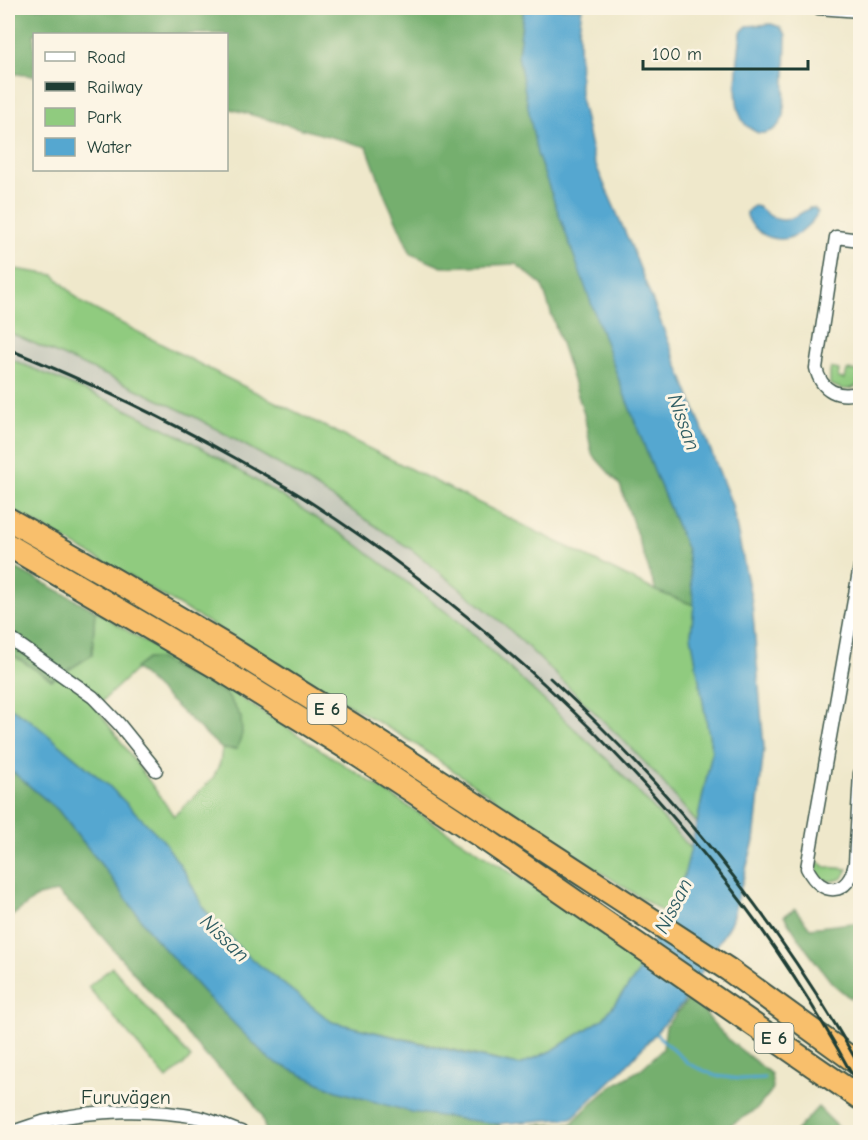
<svg xmlns="http://www.w3.org/2000/svg" width="868" height="1140" viewBox="0 0 868 1140" font-family="'Comic Neue',sans-serif">
<rect width="100%" height="100%" fill="#fcf5e5"/>
<filter id="ink" filterUnits="userSpaceOnUse"><feTurbulence type="fractalNoise" baseFrequency=".0167" numOctaves="2"/><feDisplacementMap in="SourceGraphic" scale="12" xChannelSelector="R" yChannelSelector="G"/><feConvolveMatrix kernelMatrix="1 2 1 2 8 2 1 2 1" color-interpolation-filters="sRGB"/></filter>
<filter id="wash" filterUnits="userSpaceOnUse"><feTurbulence type="fractalNoise" baseFrequency=".008" numOctaves="4" result="noise"/><feDisplacementMap in="SourceGraphic" scale="24" xChannelSelector="R" yChannelSelector="G"/><feGaussianBlur stdDeviation="1.35" result="paint"/><feColorMatrix in="noise" values="0 0 0 0 0 0 0 0 0 0 0 0 0 0 0 0 0 1.4 0 .05"/><feComposite in="paint" operator="in"/></filter>
<g filter="url(#wash)">
<rect width="100%" height="100%" fill="#efe8cb"/>
<path fill="#c3c6b9" d="M8 332 128 385 197 418 294 473 411 549 506 626 624 741 655 773 697 823 691 849 610 762 351 540 275 492 192 442 109 401 8 358Z"/>
<path fill="#90cb7f" stroke="#58845a" stroke-width="1.5" fill-rule="evenodd" d="M8 268 54 275 82 303 223 376 656 591 694 605 691 635 712 752 697 823 655 773 624 741 506 626 411 549 294 473 197 418 128 385 8 332Z
M8 358 109 401 192 442 275 492 351 540 462 624 610 762 691 849 684 876 666 914 605 875 412 742 122 572 8 508Z
M831 368 839 370 838 378 845 379 847 370 858 371 857 386C846 392 840 389 830 384V371Z
M95 610 158 650 218 683 644 959 636 976 603 1019 553 1050 519 1065 332 1022 244 953 204 909 186 874 109 786 30 720 8 706V652L52 680 92 655ZM147 659H160L184 674 200 679 237 749H222L220 763 213 778 174 816 96 707Z
M816 860 826 867 848 869 843 878C827 885 813 879 816 860Z
M112 967 191 1058 167 1079 88 987Z"/>
<path fill="#74af6e" stroke="#4a7651" stroke-width="1.5" d="M8 8H524L518 55 620 383 654 471 687 550 694 605 656 591 620 485 592 454 584 414 542 285 516 264 442 267 411 254 385 196 367 147 227 108 226 34H34V76L8 73Z
M8 564 95 610 92 655 52 680 8 652Z
M147 659H160L184 674 200 679 227 695 241 717 242 734 237 749H222L135 668Z
M8 772 14 773 58 810 111 877 152 935 207 996 270 1060 337 1091 411 1112 497 1124 507 1132H266L261 1115 248 1094 207 1057 85 917 57 892 38 896 8 919Z
M795 909 810 928 860 922V992L850 998 832 983 806 949 784 916Z
M688 1000 700 1006 713 1023 730 1041 771 1074 773 1089 757 1109 719 1132H547L534 1125 571 1124 593 1102 611 1087 641 1069 663 1049 666 1026Z
M818 1107 843 1132H795Z"/>
<path fill="#55a7d0" stroke="#3a7282" stroke-width="1.5" d="M524 8H582L579 30 580 97 594 161 632 248 732 505 752 602 764 748 754 841 731 922 683 1003 624 1068 572 1118 497 1124 411 1112 337 1091 270 1060 207 996 152 935 111 877 58 810 14 773 8 772V706L30 720 109 786 163 840 186 874 204 909 244 953 332 1022 470 1055 519 1065 553 1050 603 1019 636 976 684 876 697 823 712 752 691 635 694 605 687 550 654 471 620 383 537 154 518 55Z
M771 24 780 27 786 35 784 116C779 126 775 131 764 133 758 134 756 132 751 129 727 116 739 56 741 32L747 26Z
M754 206C760 206 761 209 766 213 783 227 794 217 810 208H814L818 212C815 218 811 223 806 227 790 244 768 243 752 225 750 222 746 217 747 212 748 209 751 208 754 206Z"/>
<g fill="none" stroke-linecap="round" stroke-linejoin="round">
<path stroke="#55a7d0" stroke-width="3" d="M656 1034 689 1064 716 1076 740 1079 764 1078"/>
</g>
</g>
<g filter="url(#ink)">
<g fill="none" stroke-linecap="round" stroke-linejoin="round">
<defs>
<path id="minor" d="M818 8 860 11
M860 240 836 237 816 368C821 391 839 399 860 392
M8 637 93 697 119 724 156 770
M860 773 855 863 860 864
M855 863C849 896 822 898 807 868L860 566
M11 1132C23 1129 35 1124 46 1121 96 1109 152 1108 202 1118 215 1121 228 1128 241 1132"/>
<path id="motorway" d="M8 519 101 572 230 648 361 730 729 970 860 1065
M8 545 218 668 350 750 479 835 860 1098"/>
</defs>
<use href="#minor" stroke="#3e574b" stroke-width="15"/>
<use href="#motorway" stroke="#3e574b" stroke-width="26"/>
<use href="#minor" stroke="#fff" stroke-width="12"/>
<use href="#motorway" stroke="#f8bf6c" stroke-width="22"/>
<path stroke="#1f3d34" stroke-width="3" d="M8 349C86 381 163 417 237 459 261 473 284 485 307 500 482 613 638 758 760 927 797 979 830 1033 860 1089
M550 678C674 792 778 920 860 1067"/>
</g>
</g>
<g text-anchor="middle" stroke-width="6" stroke-linejoin="round" paint-order="stroke">
<g fill="#fcf5e5" stroke="#617469" stroke-width="1.5">
<rect x="307.5" y="694" width="39" height="30" rx="4.5"/>
<rect x="754.5" y="1023" width="39" height="30" rx="4.5"/>
</g>
<g font-size="18" font-weight="bold" fill="#1f3d34">
<text x="327" y="715">E 6</text>
<text x="774" y="1044">E 6</text>
</g>
<g font-size="20" fill="#1f3d34" stroke="#fcf5e5">
<text x="126" y="1104">Furuvägen</text>
</g>
<g font-size="21" font-style="italic" fill="#2f5d63" stroke="#fcf5e5">
<text transform="translate(684 422) rotate(70)" y="7">Nissan</text>
<text transform="translate(673 906) rotate(-63)" y="7">Nissan</text>
<text transform="translate(225 938) rotate(44)" y="7">Nissan</text>
</g>
</g>
<rect width="868" height="1140" fill="none" stroke="#fcf5e5" stroke-width="30"/>
<rect x="33" y="33" width="195" height="138" fill="#fcf5e5" stroke="#a4ab9e" stroke-width="1.5"/>
<rect x="45" y="52" width="30" height="9" fill="#ffffff" stroke="#a4ab9e" stroke-width="1.5"/>
<text x="87" y="63" font-size="18" fill="#1f3d34">Road</text>
<rect x="45" y="82" width="30" height="9" fill="#1f3d34" stroke="#a4ab9e" stroke-width="1.5"/>
<text x="87" y="93" font-size="18" fill="#1f3d34">Railway</text>
<rect x="45" y="108" width="30" height="18" fill="#90cb7f" stroke="#a4ab9e" stroke-width="1.5"/>
<text x="87" y="123" font-size="18" fill="#1f3d34">Park</text>
<rect x="45" y="138" width="30" height="18" fill="#55a7d0" stroke="#a4ab9e" stroke-width="1.5"/>
<text x="87" y="153" font-size="18" fill="#1f3d34">Water</text>
<path d="M643 60v9h165v-9" fill="none" stroke="#1f3d34" stroke-width="3"/>
<text x="652" y="60" font-size="18" fill="#1f3d34" stroke="#fcf5e5" stroke-width="4.5" paint-order="stroke">100 m</text>
</svg>
